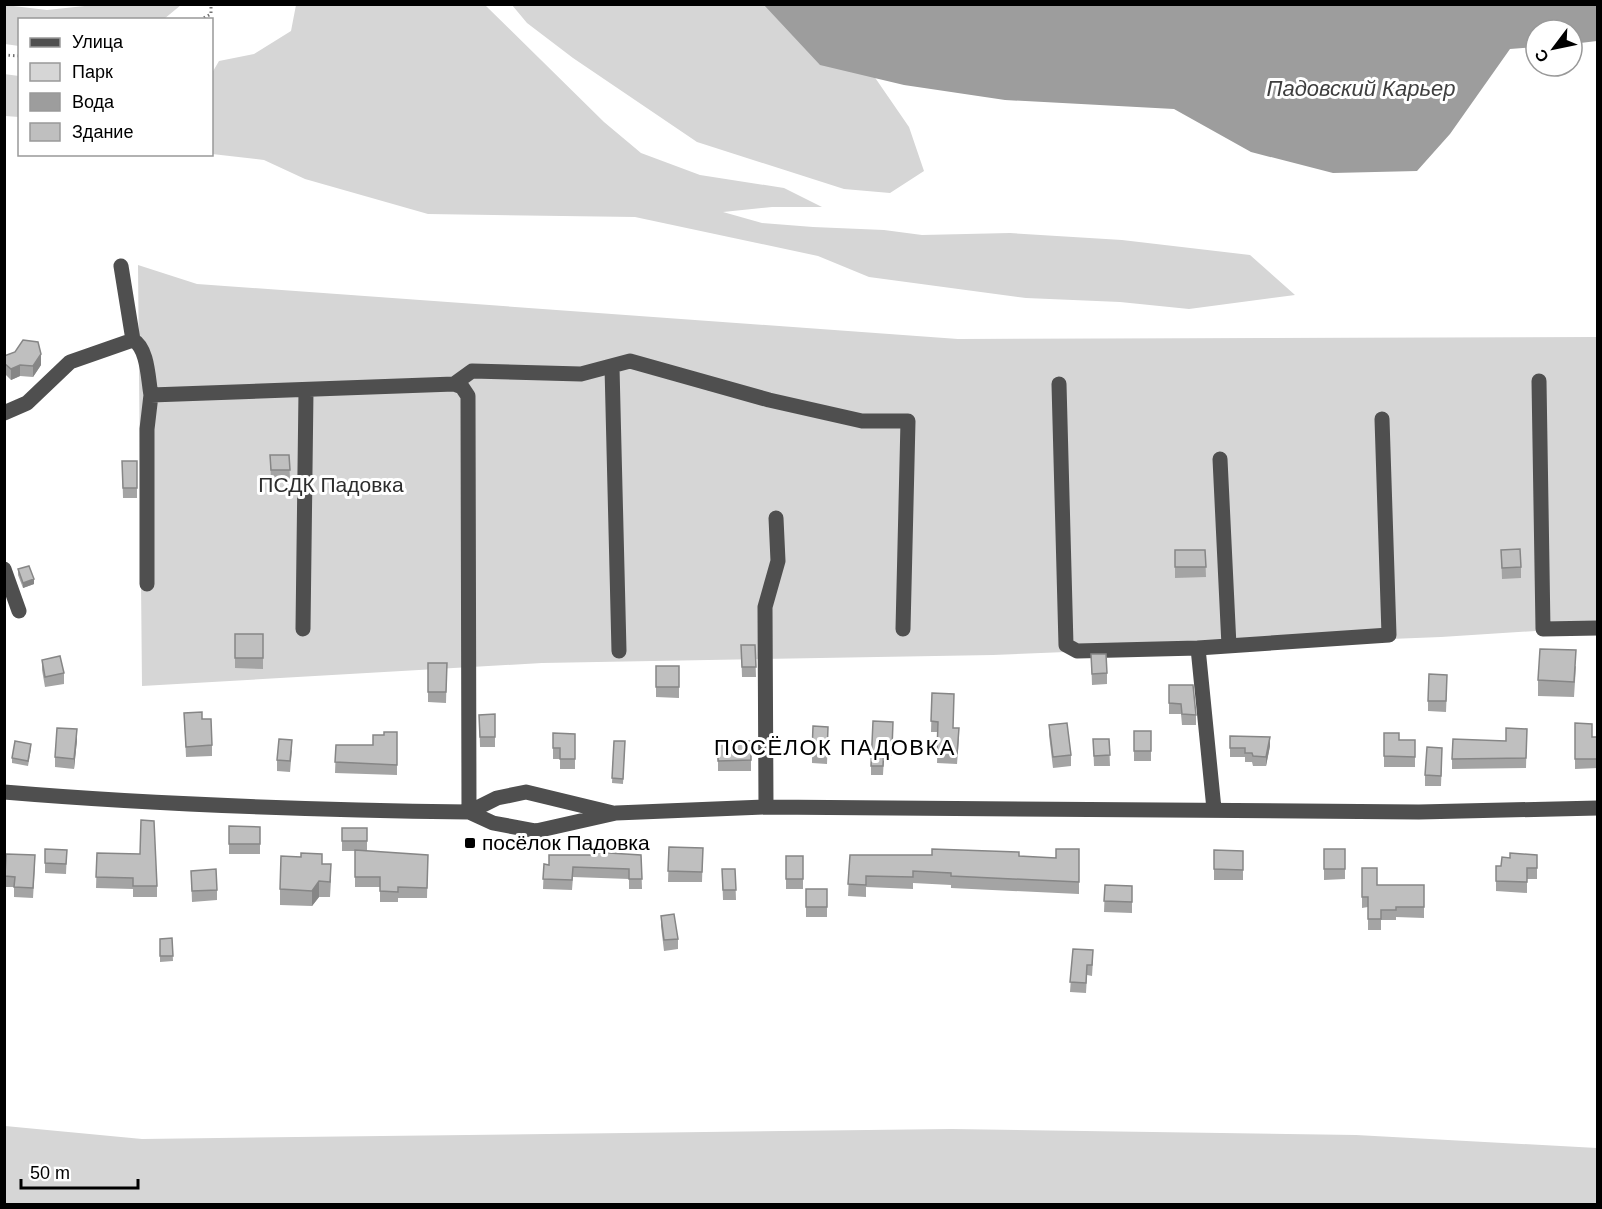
<svg xmlns="http://www.w3.org/2000/svg" width="1602" height="1209" viewBox="0 0 1602 1209" font-family="Arial,sans-serif">
<rect width="100%" height="100%" fill="#fff"/>
<path fill="#d6d6d6" d="M94 5H181L164 19 20 20 19 46 5 44V5L47 10Z
M296 5H485L604 122 641 153 700 175 784 188 822 207H772L723 212 762 223 813 227 884 230 922 235 1010 233 1122 240 1250 255 1295 295 1189 309 1120 302 1026 298 869 277 818 256 635 217 428 214 305 179 264 160 212 154V73L219 61 254 54 291 31Z
M512 5H825L909 127 924 171 890 193 844 189 697 142 573 58 527 23Z
M4 74 19 76V117L5 116Z
M138 265 197 284 958 339 1597 337V627L1441 637 993 655 542 663 142 686Z
M5 1126 142 1139 952 1129 1356 1135 1597 1148 1598 1204H5Z"/>
<path fill="#9d9d9d" d="M1597 4V41L1572 44V30H1536V47L1510 49 1450 134 1417 171 1333 173 1251 152 1174 109 1005 100 904 85 820 65 764 5Z"/>
<g fill="none" stroke-linecap="round" stroke-linejoin="round">
<path stroke="#717171" stroke-width="3" stroke-dasharray="1.5 3" stroke-linecap="butt" d="M200 20 211 14V4
M4 55 20 56"/>
<path stroke="#4f4f4f" stroke-width="15" d="M121 266 133 340
M612 367 619 651
M1539 381 1543 629 1598 628
M454 384 472 371 581 374 630 361 769 400 862 421H908L903 629
M1059 384 1066 645 1077 651 1198 648 1214 809
M4 413 27 403 70 362 133 340C148 348 148 379 151 395
M1220 459 1229 646
M4 569 19 611
M147 584V429L151 395 454 384 462 387 468 396 469 812
M303 629 306 391
M1198 648 1389 635 1382 419
M4 792C159 805 314 810 469 812L493 823 536 831 616 813 766 807 1419 812 1598 808
M766 807 765 607 778 561 776 518
M469 812 497 798 526 792 613 813"/>
</g>
<path fill="#a4a4a4" d="M4 356 41 365 33 377 20 376 11 380 4 373Z
M270 455H289L290 480 271 481Z
M122 461H137V498H123Z
M1175 550H1205L1206 577 1175 578Z
M1501 550 1521 567V578L1502 579Z
M18 569 34 584 23 588 18 575Z
M235 634H263V669L235 668Z
M741 645H755L756 677H742Z
M1091 654 1107 673V684L1092 685Z
M42 660 64 673V684L45 687 42 670Z
M428 663H447L446 703 428 702Z
M656 666H679V698L656 697Z
M1576 666 1574 697 1538 696V680Z
M1169 685 1196 715V725H1182L1181 714H1169Z
M1447 686 1446 712 1428 711V701Z
M932 693 959 739 957 764 937 763 938 732H931Z
M184 713 202 719 212 745V756L186 757Z
M495 714V747H480L479 715Z
M1575 723 1592 737H1598V768L1575 769Z
M1049 725 1071 755V766L1053 768 1049 735Z
M1527 729 1526 768 1452 769V759L1506 741Z
M893 731 892 756H884L883 775H871V766Z
M1134 731H1151V761H1134Z
M397 732V775L335 773 336 745H373L384 735Z
M553 733 575 734V769H560V759H553Z
M1384 733 1399 740H1415V767H1384Z
M1230 736 1270 746 1266 766H1253L1252 762H1245V757H1230Z
M828 737 827 764 812 763V753Z
M1093 739H1109L1110 766H1094Z
M77 740 74 769 55 767V757Z
M614 741H625L623 784 612 783Z
M718 741H751V771H718Z
M31 749 28 766 12 763V758Z
M292 750 290 772 277 771V760Z
M1442 758 1441 786H1425V775Z
M229 826 260 827V854H229Z
M342 828H367V851L428 855 427 898H398V902H380V887H355V851H342Z
M669 847 703 848 702 882H668Z
M1079 849V894L951 888V885L913 883V889L866 887V897L848 896 850 855 1019 856 1056 858Z
M1324 849H1345V879L1324 880Z
M67 850 66 874 45 873V863Z
M1214 850 1243 851V880H1214Z
M97 853 140 854 157 886V897H133V889L96 888Z
M593 855H641L642 889H629V879L573 877 572 890 543 889 544 864 549 865Z
M1537 855V879H1527V893L1496 891V866H1501L1510 858Z
M786 856H803V889H786Z
M322 864 331 880 330 897H319L312 906 280 905V889Z
M35 865 33 898 14 897V887H5V876Z
M1362 868 1377 885H1424V918L1396 917V920H1381V930H1368V907L1362 908Z
M722 869H735L736 900H723Z
M191 871 217 890V900L192 902Z
M1105 885 1132 886V913L1104 912Z
M806 889H827V917H806Z
M661 916 678 939V949L664 951 661 926Z
M172 938 173 961 160 962V939Z
M1073 949 1093 960 1092 976 1087 975 1086 993 1070 992Z"/>
<path fill="#868686" d="M41 354V365L33 377V366Z
M20 365V376L11 380V369Z
M34 579V584L23 588V583Z
M77 729V740L74 769V759Z
M1270 737V746L1266 766V757Z
M319 881V897L312 906V891Z"/>
<path fill="#bfbfbf" stroke="#868686" stroke-width="1.5" d="M23 340 38 342 41 354 33 366 20 365 11 369 4 363V356L15 352Z
M270 455H289L290 470H271Z
M122 461H137V488H123Z
M1520 549 1521 567 1502 568 1501 550Z
M1175 550H1205L1206 567H1175Z
M29 566 34 579 23 583 18 569Z
M235 634H263V658H235Z
M741 645H755L756 667H742Z
M1540 649 1576 650 1574 682 1538 680Z
M1091 654H1106L1107 673 1092 674Z
M60 656 64 673 45 677 42 660Z
M428 663H447L446 692H428Z
M656 666H679V687H656Z
M1429 674 1447 675 1446 701H1428Z
M1169 685H1193L1196 715 1182 714 1181 704 1169 703Z
M932 693 954 694 953 728H959L957 754 937 752 938 722 931 721Z
M202 712V719H211L212 745 186 747 184 713Z
M495 714V737H480L479 715Z
M873 721 893 722 892 748 884 747 883 766H871Z
M1067 723 1071 755 1053 757 1049 725Z
M1575 723 1592 724V737H1598V759H1575Z
M813 726 828 727 827 754 812 753Z
M57 728 77 729 74 759 55 757Z
M1506 728 1527 729 1526 758 1452 759 1453 739 1506 741Z
M1134 731H1151V751H1134Z
M384 732H397V765L335 762 336 745H373V735H384Z
M553 733 575 734V759H560V748H553Z
M1384 733H1399V740H1415V757L1384 756Z
M1230 736 1270 737 1266 757 1253 756 1252 753H1245V748H1230Z
M279 739 292 740 290 761 277 760Z
M1093 739H1109L1110 755 1094 756Z
M15 741 31 744 28 761 12 758Z
M614 741H625L623 779 612 778Z
M718 741H751V760L718 761Z
M1427 747 1442 748 1441 776 1425 775Z
M141 820 154 821 157 886H133V878L96 877 97 853 140 854Z
M229 826 260 827V844H229Z
M342 828H367V841H342Z
M669 847 703 848 702 872 668 871Z
M45 849 67 850 66 864 45 863Z
M932 849 1019 852V856L1056 858V849H1079V882L951 876V873L913 871V877L866 876V885L848 884 850 855H932Z
M1324 849H1345V869H1324Z
M355 850 428 855 427 888 398 887V892L380 891V877H355Z
M1214 850 1243 851V870L1214 869Z
M593 852 641 855 642 879H629V869L573 867 572 880 543 879 544 864 549 865V855H593Z
M301 853 322 854V864H331L330 882 319 881 312 891 280 889 281 856 301 857Z
M1510 853 1537 855V868H1527V882L1496 881V866H1501L1502 857 1510 858Z
M6 854 35 855 33 888 14 887 15 877 5 876Z
M786 856H803V879H786Z
M1362 868H1377V885H1424V907H1396V910H1381V919H1368V897H1362Z
M216 869 217 890 192 891 191 871Z
M722 869H735L736 890H723Z
M1105 885 1132 886V902L1104 901Z
M806 889H827V907H806Z
M674 914 678 939 664 940 661 916Z
M172 938 173 956H160V939Z
M1073 949 1093 950 1092 965H1087L1086 983 1070 982Z"/>
<rect fill="#000" stroke="#fff" stroke-width="2" x="464" y="837" width="12" height="12" rx="3"/>
<g text-anchor="middle" stroke-width="6" stroke-linejoin="round" paint-order="stroke">
<g font-size="21" fill="#2d2d2d" stroke="#fff">
<text x="331" y="492">ПСДК Падовка</text>
</g>
<g font-size="21" fill="#000" stroke="#fff" text-anchor="start">
<text x="482" y="850">посёлок Падовка</text>
</g>
<g font-size="22" font-style="italic" fill="#3e3e3e" stroke="#fff">
<text x="1361" y="96">Падовский Карьер</text>
</g>
<g font-size="22" letter-spacing="1.5" fill="#000" stroke="#fff">
<text x="835" y="755">ПОСЁЛОК ПАДОВКА</text>
</g>
</g>
<rect width="1602" height="1209" fill="none" stroke="#000000" stroke-width="12"/>
<rect x="18" y="18" width="195" height="138" fill="#ffffff" stroke="#999999" stroke-width="1.5"/>
<rect x="30" y="38" width="30" height="9" fill="#4f4f4f" stroke="#999999" stroke-width="1.5"/>
<text x="72" y="48" font-size="18" fill="#000000">Улица</text>
<rect x="30" y="63" width="30" height="18" fill="#d6d6d6" stroke="#999999" stroke-width="1.5"/>
<text x="72" y="78" font-size="18" fill="#000000">Парк</text>
<rect x="30" y="93" width="30" height="18" fill="#9d9d9d" stroke="#999999" stroke-width="1.5"/>
<text x="72" y="108" font-size="18" fill="#000000">Вода</text>
<rect x="30" y="123" width="30" height="18" fill="#bfbfbf" stroke="#999999" stroke-width="1.5"/>
<text x="72" y="138" font-size="18" fill="#000000">Здание</text>
<g transform="translate(1554 48) rotate(238)"><circle r="28" fill="#ffffff" stroke="#999999" stroke-width="1.5"/>
<path d="M0-4.5L10 22L0 15L-10 22Z" fill="#000000"/>
<text y="-9" font-size="16" font-weight="bold" text-anchor="middle" fill="#000000">С</text>
</g>
<path d="M21 1179v9h117v-9" fill="none" stroke="#000000" stroke-width="3"/>
<text x="30" y="1179" font-size="18" fill="#000000" stroke="#ffffff" stroke-width="4.5" paint-order="stroke">50 m</text>
</svg>
